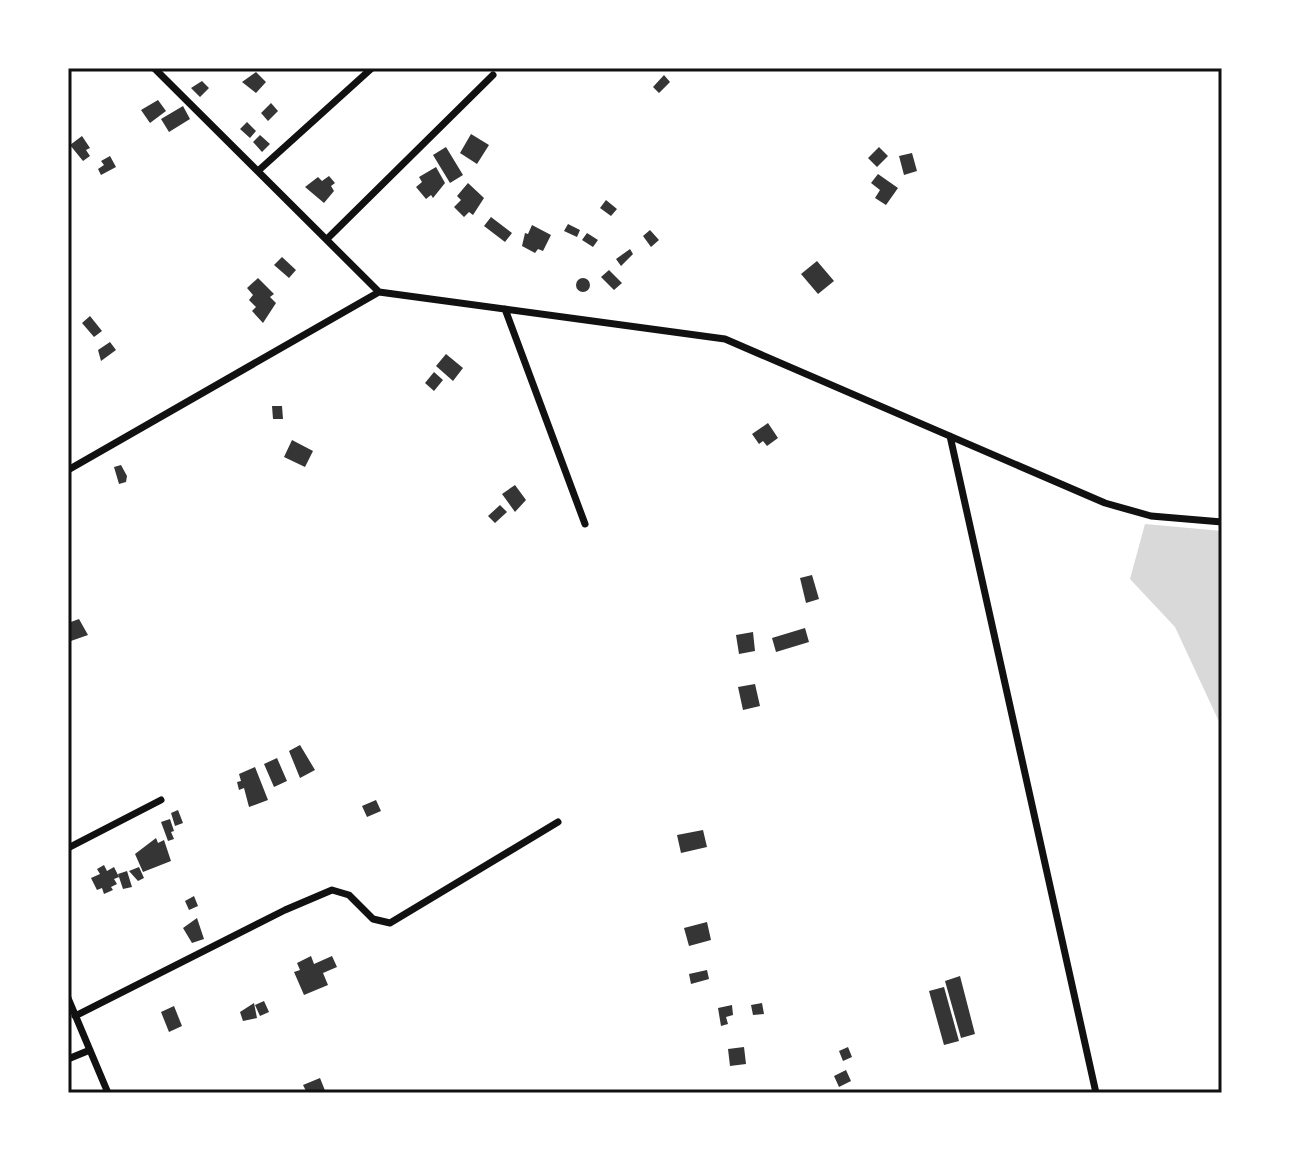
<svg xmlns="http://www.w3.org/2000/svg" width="1290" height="1161" viewBox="0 0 1290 1161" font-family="'DejaVu Sans',sans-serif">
<rect width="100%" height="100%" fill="#fff"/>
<path fill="#d9d9d9" d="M1145 524 1222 531V728L1175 627 1130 579Z"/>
<path fill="#353535" d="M256 72 266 82 256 93 242 82Z
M664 75 670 82 659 93 653 87Z
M202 81 209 88 200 97 191 88Z
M158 100 166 111 150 123 141 110Z
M271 103 278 111 268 121 261 113Z
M183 106 190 119 169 132 161 119Z
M247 122 256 131 250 138 240 129Z
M471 134 489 145 477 164 460 153Z
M260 135 270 144 262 152 253 142Z
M82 136 90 148 86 150 90 156 83 161 70 145Z
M446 147 463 175 450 183 433 155Z
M879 147 888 156 877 167 868 158Z
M912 153 917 171 904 175 899 156Z
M110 156 116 167 101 175 98 169 104 165 101 161Z
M436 167 445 183 433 198 431 195 426 199 416 187 422 182 419 177Z
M878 174 898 188 886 205 875 198 880 190 871 183Z
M329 176 335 183 331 186 334 191 324 203 305 187 318 177 322 181Z
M468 183 484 198 473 215 469 212 464 217 454 207 461 200 457 196Z
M606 200 617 209 611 216 600 208Z
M491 217 512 233 505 242 484 226Z
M568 224 580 230 577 237 564 231Z
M532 225 551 235 543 251 538 249 535 253 522 246 525 233 528 234Z
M650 230 659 240 651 247 643 236Z
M587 233 598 240 593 247 582 240Z
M630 249 633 254 621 266 616 259Z
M282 257 296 270 289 278 274 265Z
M817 261 834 281 818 294 801 274Z
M609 270 622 283 614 290 601 277Z
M576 285a7 7 0 1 1 14 0a7 7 0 1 1-14 0Z
M258 278 274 294 270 297 276 303 263 323 252 311 256 307 249 300 253 295 247 288Z
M90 316 102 331 94 337 82 323Z
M110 342 116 350 101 361 98 350Z
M446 354 463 368 453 381 436 366Z
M434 372 443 380 434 391 425 383Z
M272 406H282L283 419H273Z
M768 423 778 438 767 446 763 441 759 444 752 434Z
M292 440 313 451 305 467 284 457Z
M121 465 127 476 126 482 119 484 114 467Z
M515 485 526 500 515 512 502 494Z
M500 505 507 512 495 523 488 516Z
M812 575 819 599 806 603 800 578Z
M79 619 88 635 68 642V623Z
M805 628 809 642 776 652 772 638Z
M753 632 755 651 739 654 736 635Z
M755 684 760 706 743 710 738 687Z
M300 745 315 770 300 778 289 751Z
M277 758 287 781 274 787 264 764Z
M255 767 268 800 249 807 244 788 239 790 237 782 241 781 239 774Z
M376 800 381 811 367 817 362 806Z
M178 810 183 823 175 826 171 813Z
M170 819 174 831 171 832 174 839 168 841 161 822Z
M703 830 707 847 681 853 677 835Z
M156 838 158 843 164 840 171 861 143 872 135 854Z
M104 865 107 871 114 867 119 877 114 879 117 884 111 887 113 890 104 894 102 888 97 890 91 878 100 874 97 869Z
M139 867 144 878 138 881 129 871Z
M127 871 132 887 123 889 118 874Z
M194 896 198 906 189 910 185 901Z
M197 918 204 939 192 943 183 928Z
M707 922 711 940 689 946 684 928Z
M311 956 314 964 332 956 337 967 323 973 328 985 304 995 294 972 300 970 297 963Z
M707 970 709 979 691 984 689 974Z
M960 976 975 1034 961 1038 945 981Z
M944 987 959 1041 944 1045 929 991Z
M264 1001 269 1012 260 1016 255 1005Z
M254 1003 257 1018 243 1021 240 1012Z
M762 1003 764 1014 753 1015 751 1005Z
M732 1005 733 1015 726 1017 728 1024 721 1026 718 1008Z
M174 1006 182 1026 169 1032 161 1012Z
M744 1047 746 1064 730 1066 728 1049Z
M848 1047 852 1057 843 1061 839 1051Z
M846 1070 851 1081 839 1087 834 1076Z
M320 1078 326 1093H307L303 1085Z"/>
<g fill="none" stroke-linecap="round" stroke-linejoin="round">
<path stroke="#111" stroke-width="7" d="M154 68 379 292
M258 171 372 68
M328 238 493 75
M505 309 585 524
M950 436 1096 1093
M68 470 379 292 725 339 1105 503 1151 516 1222 522
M68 848 161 800
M68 998 108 1093
M75 1016 285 910 332 890 349 895 373 919 390 923 558 822
M68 1059 90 1050"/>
</g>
<rect width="1290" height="1161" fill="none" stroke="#ffffff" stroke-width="140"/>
<rect x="70" y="70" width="1150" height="1021" fill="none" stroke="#111" stroke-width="3"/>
</svg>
